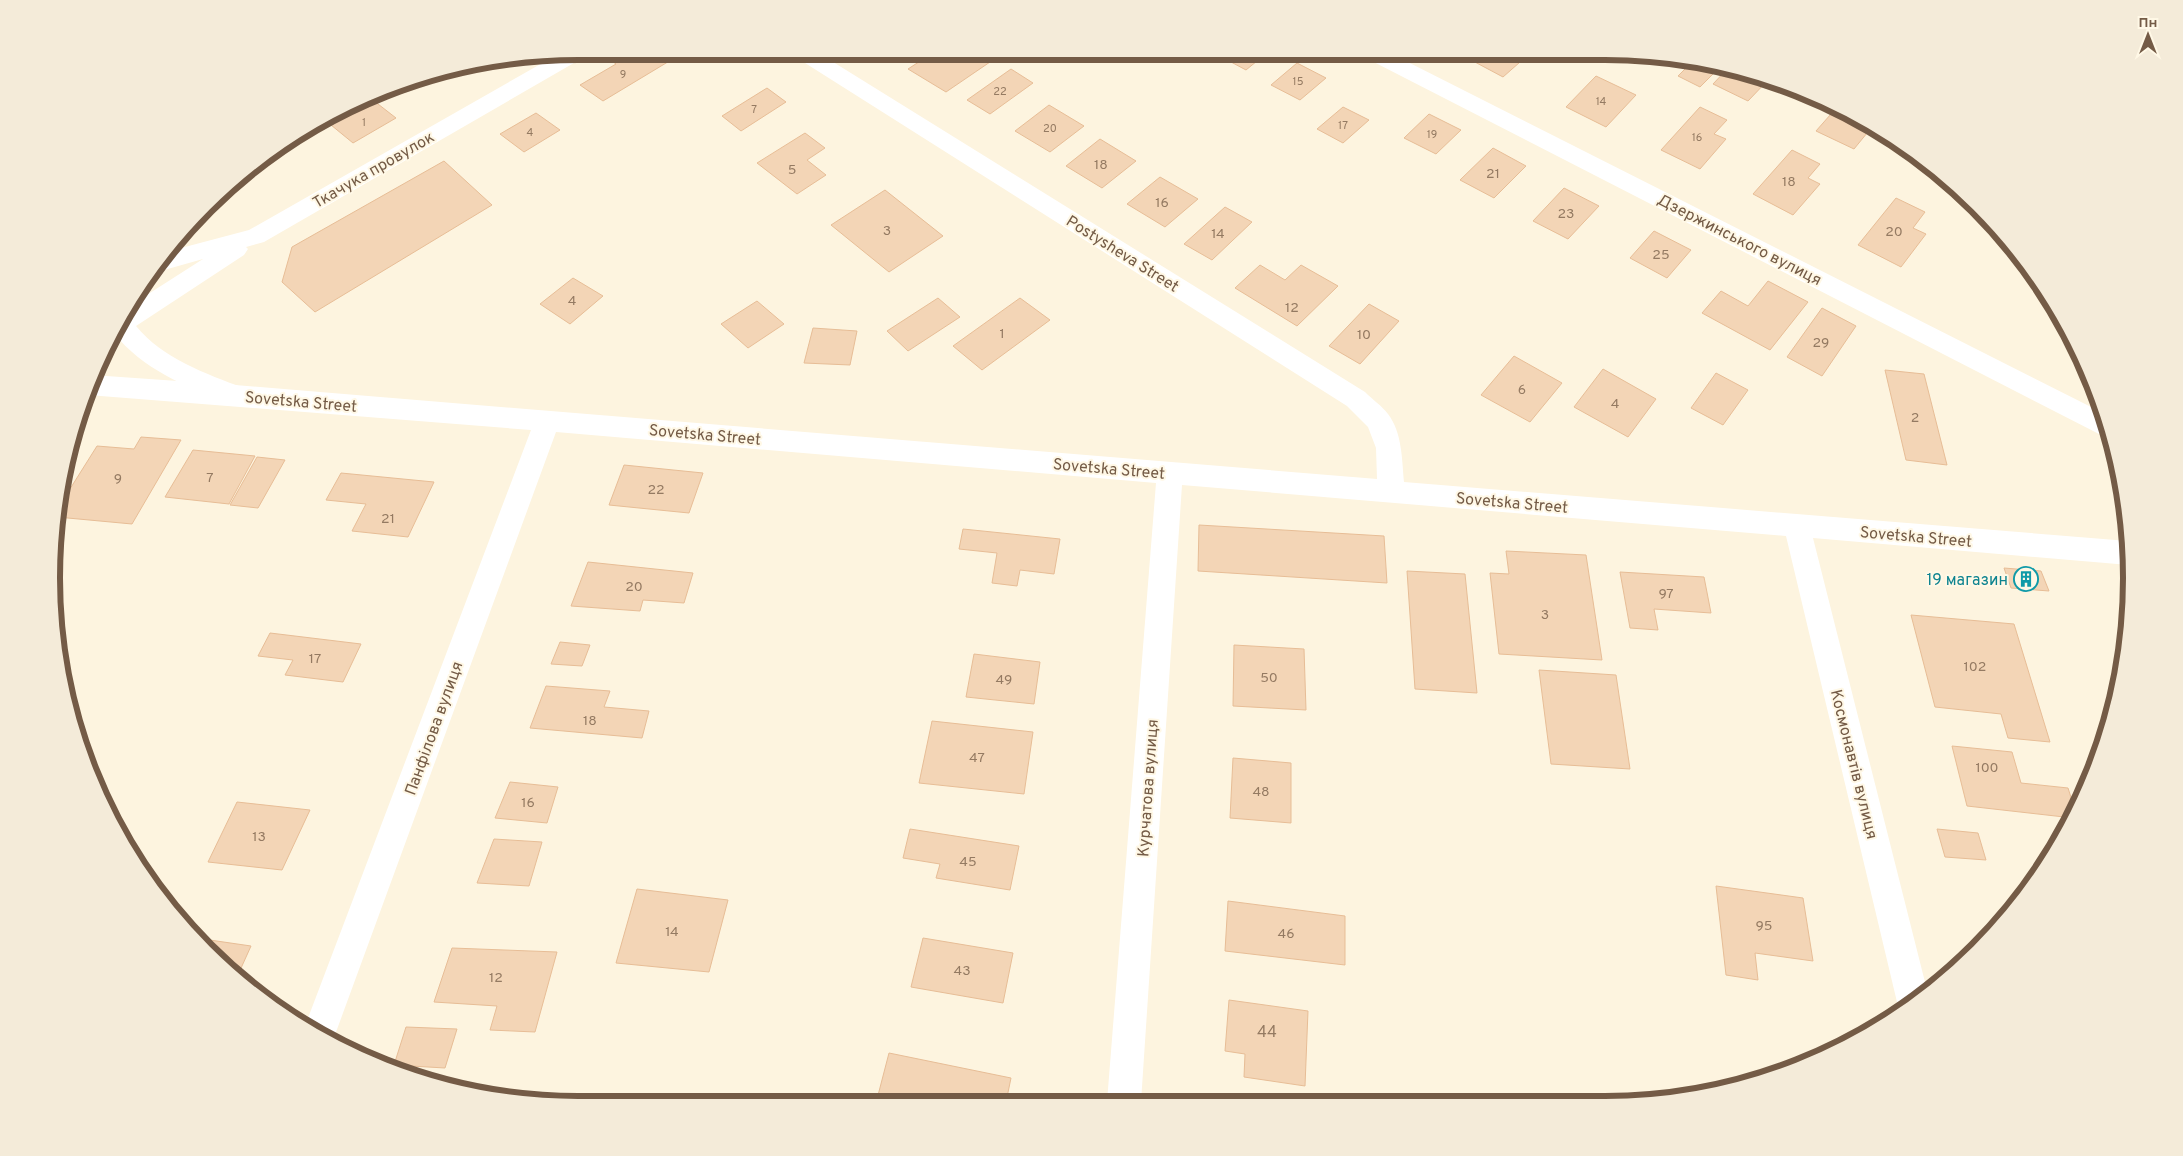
<svg xmlns="http://www.w3.org/2000/svg" width="2183" height="1156" viewBox="0 0 2183 1156" font-family="Overpass,sans-serif">
<rect width="100%" height="100%" fill="#fdf4df"/>
<path fill="#f3d5b6" stroke="#e7bd96" d="M628 51H686L603 101 580 85 616 64 612 61Z
M934 52H973L990 62 946 92 908 69Z
M1221 52H1268L1246 70 1218 55Z
M1484 52H1522L1528 55 1503 77 1473 61Z
M1689 61 1721 66 1700 87 1678 76 1692 62Z
M1297 63 1326 78 1300 100 1271 85Z
M1729 67 1742 69 1769 79 1748 101 1713 84Z
M1011 69 1033 83 990 114 967 100Z
M1596 76 1636 95 1606 127 1566 107Z
M767 88 786 102 741 131 722 116Z
M369 97 396 118 353 143 331 125 355 112 348 107Z
M1049 105 1084 126 1050 152 1015 131Z
M1838 106 1872 127 1854 149 1816 131Z
M1343 107 1369 120 1343 143 1317 129Z
M1700 107 1727 120 1714 134 1726 139 1700 169 1661 150Z
M536 113 560 130 524 152 500 134Z
M1429 114 1461 130 1436 154 1404 138Z
M805 133 825 148 807 160 826 175 797 194 757 163Z
M1100 139 1136 161 1102 188 1066 166Z
M1493 148 1526 166 1494 198 1460 180Z
M1792 150 1820 164 1808 178 1820 184 1793 215 1753 194Z
M444 161 492 205 315 312 282 282 292 247Z
M1160 177 1198 199 1165 227 1127 204Z
M1564 188 1599 206 1568 239 1533 221Z
M885 190 943 236 889 272 831 225Z
M1896 198 1925 212 1913 228 1926 234 1901 267 1858 245Z
M1225 207 1252 222 1212 260 1184 244Z
M1654 231 1691 250 1667 278 1630 258Z
M1260 265 1285 280 1301 265 1338 286 1297 326 1235 288Z
M573 278 603 296 570 324 540 304Z
M1768 281 1808 302 1770 350 1702 313 1721 291 1748 306Z
M938 298 960 317 908 351 887 331Z
M1020 298 1050 320 982 370 953 346Z
M757 301 784 324 748 348 721 324Z
M1369 304 1399 321 1360 364 1329 346Z
M1822 308 1856 326 1822 376 1787 357Z
M813 328 857 331 850 365 804 363Z
M1514 356 1562 383 1530 422 1481 395Z
M1603 369 1656 399 1628 437 1574 407Z
M1885 370 1924 374 1947 465 1906 460Z
M1716 373 1748 390 1723 425 1691 408Z
M141 437 181 440 132 524 57 517 58 508 97 446 134 449Z
M193 450 255 456 229 504 165 497Z
M257 457 285 460 258 508 230 505Z
M624 465 703 473 689 513 609 505Z
M341 473 434 482 408 537 352 531 366 504 326 500Z
M1199 525 1384 536 1387 583 1198 571Z
M963 529 1060 539 1054 574 1020 570 1017 586 992 583 997 553 959 549Z
M1506 551 1586 555 1602 660 1499 654 1490 573 1509 574Z
M588 562 693 573 684 603 643 600 640 611 571 606Z
M2004 568 2041 571 2049 591 2011 588Z
M1407 571 1465 574 1477 693 1415 689Z
M1620 572 1704 577 1711 613 1654 609 1658 630 1630 628Z
M1911 615 2014 624 2050 742 2008 738 2001 714 1935 707Z
M270 633 361 644 343 682 285 675 293 660 258 656Z
M560 642 590 645 582 666 551 664Z
M1234 645 1304 649 1306 710 1233 706Z
M974 654 1040 662 1034 704 966 697Z
M1539 670 1616 675 1630 769 1551 764Z
M546 686 610 691 604 707 649 711 642 738 530 728Z
M932 721 1033 732 1024 794 919 783Z
M1952 746 2012 752 2021 783 2068 788 2076 813 2073 818 1967 806Z
M1233 758 1291 763V823L1230 818Z
M510 782 558 787 547 823 495 818Z
M237 802 310 810 282 870 208 862Z
M910 829 1019 846 1010 890 936 878 940 864 903 858Z
M1937 829 1978 833 1986 860 1945 857Z
M494 839 542 842 529 886 477 883Z
M1716 886 1803 898 1813 961 1755 953 1758 980 1726 975Z
M637 889 728 900 709 972 616 963Z
M1228 901 1345 916V965L1225 951Z
M196 938 251 946 237 977Z
M923 938 1013 953 1003 1003 911 987Z
M452 948 557 952 535 1032 490 1030 497 1006 434 1002Z
M1229 1000 1308 1011 1305 1086 1244 1077 1245 1054 1225 1051Z
M406 1027 457 1029 445 1068 394 1065Z
M889 1053 1011 1078 1006 1102 876 1103Z
M435 1084 485 1088 483 1094Z"/>
<g fill="none" stroke-linecap="round" stroke-linejoin="round">
<path fill="#fff" fill-rule="evenodd" d="M791 51 817 52 1365 392C1372 399 1382 406 1388 414 1402 432 1402 459 1404 482L2128 541 2129 565 1813 538 1927 990 1902 1012 1897 1002 1786 536 1182 485 1141 1102H1107L1156 483 556 432 332 1043 305 1026 531 430 88 395 85 394 92 375 235 385 1377 479 1376 448 1368 427 1347 406 794 56Z
M1361 52H1388L2105 414 2110 436 2099 434 1364 57Z"/>
<path fill="#fff" fill-rule="evenodd" d="M589 51 586 56 264 242 246 247 248 249 244 255 136 326C162 358 206 374 244 388L248 395 244 402 235 405 226 402C185 386 142 369 114 333L128 307 203 259 157 272 152 270 166 252 249 230 560 53Z"/>
</g>
<defs>
<symbol id="building-ring" viewBox="-11 -11 22 22"><circle r="9.5" fill="#fff8e6" stroke="#0f9aa8" stroke-width="1.5"/><path d="M-4-6H4V6H1V3H-1V6H-4ZM-2.5-4.3h1.7v1.8h-1.7ZM.8-4.3h1.7v1.8H.8ZM-2.5-1h1.7V.8h-1.7ZM.8-1h1.7V.8H.8Z" fill="#0f9aa8"/></symbol>
</defs>
<g fill-rule="evenodd">
<use href="#building-ring" x="2012" y="565" width="28" height="28"/>
</g>
<g text-anchor="middle" stroke-width="4" stroke-linejoin="round" paint-order="stroke">
<g font-size="11" fill="#947a62">
<text x="623" y="78">9</text>
<text x="1298" y="85">15</text>
<text x="1000" y="95">22</text>
<text x="1601" y="105">14</text>
<text x="754" y="113">7</text>
<text x="364" y="126">1</text>
<text x="1343" y="129">17</text>
<text x="1050" y="132">20</text>
<text x="530" y="136">4</text>
<text x="1432" y="138">19</text>
<text x="1697" y="141">16</text>
</g>
<g font-size="14" fill="#947a62">
<text x="1101" y="169">18</text>
<text x="792" y="174">5</text>
<text x="1493" y="178">21</text>
<text x="1789" y="186">18</text>
<text x="1162" y="207">16</text>
<text x="1566" y="218">23</text>
<text x="887" y="235">3</text>
<text x="1894" y="236">20</text>
<text x="1218" y="238">14</text>
<text x="1661" y="259">25</text>
<text x="572" y="305">4</text>
<text x="1292" y="312">12</text>
<text x="1002" y="338">1</text>
<text x="1364" y="339">10</text>
<text x="1821" y="347">29</text>
<text x="1522" y="394">6</text>
<text x="1615" y="408">4</text>
<text x="1915" y="422">2</text>
<text x="210" y="482">7</text>
<text x="118" y="483">9</text>
<text x="656" y="494">22</text>
<text x="388" y="523">21</text>
<text x="634" y="591">20</text>
<text x="1666" y="598">97</text>
<text x="1545" y="619">3</text>
<text x="315" y="663">17</text>
<text x="1975" y="671">102</text>
<text x="1269" y="682">50</text>
<text x="1004" y="684">49</text>
<text x="590" y="725">18</text>
<text x="977" y="762">47</text>
<text x="1987" y="772">100</text>
<text x="1261" y="796">48</text>
<text x="528" y="807">16</text>
<text x="259" y="841">13</text>
<text x="968" y="866">45</text>
<text x="1764" y="930">95</text>
<text x="672" y="936">14</text>
<text x="1286" y="938">46</text>
<text x="962" y="975">43</text>
<text x="496" y="982">12</text>
</g>
<g font-size="16" fill="#745b46" stroke="#fff8e6">
<text transform="translate(373 169) rotate(-30)" y="6">Ткачука провулок</text>
<text transform="translate(1740 239) rotate(27)" y="6">Дзержинського вулиця</text>
<text transform="translate(1123 253) rotate(32)" y="6">Postysheva Street</text>
<text transform="translate(301 401) rotate(5)" y="6">Sovetska Street</text>
<text transform="translate(705 434) rotate(5)" y="6">Sovetska Street</text>
<text transform="translate(1109 468) rotate(5)" y="6">Sovetska Street</text>
<text transform="translate(1512 502) rotate(5)" y="6">Sovetska Street</text>
<text transform="translate(1916 536) rotate(5)" y="6">Sovetska Street</text>
<text transform="translate(433 728) rotate(-70)" y="6">Панфілова вулиця</text>
<text transform="translate(1855 764) rotate(76)" y="6">Космонавтів вулиця</text>
<text transform="translate(1147 788) rotate(-86)" y="6">Курчатова вулиця</text>
</g>
<g font-size="16" fill="#0d838f" stroke="#fff8e6" text-anchor="end">
<text x="2008" y="585">19 магазин</text>
</g>
<g font-size="16" fill="#947a62">
<text x="1267" y="1037">44</text>
</g>
</g>
<path d="M0 0H2183V1156H0ZM578 60H1605A518 518 0 0 1 2123 578V578A518 518 0 0 1 1605 1096H578A518 518 0 0 1 60 578V578A518 518 0 0 1 578 60Z" fill="#f4ebd9" fill-rule="evenodd"/>
<path fill="none" stroke="#745b46" stroke-width="6" d="M578 60H1605A518 518 0 0 1 2123 578V578A518 518 0 0 1 1605 1096H578A518 518 0 0 1 60 578V578A518 518 0 0 1 578 60Z"/>
<g transform="translate(2148 35)" stroke="#fff8e6" stroke-width="4" paint-order="stroke">
<path d="M0-4L9 19L0 12L-9 19Z" fill="#745b46"/>
<text y="-8" font-size="14" font-weight="bold" text-anchor="middle" fill="#745b46">Пн</text>
</g>
</svg>
